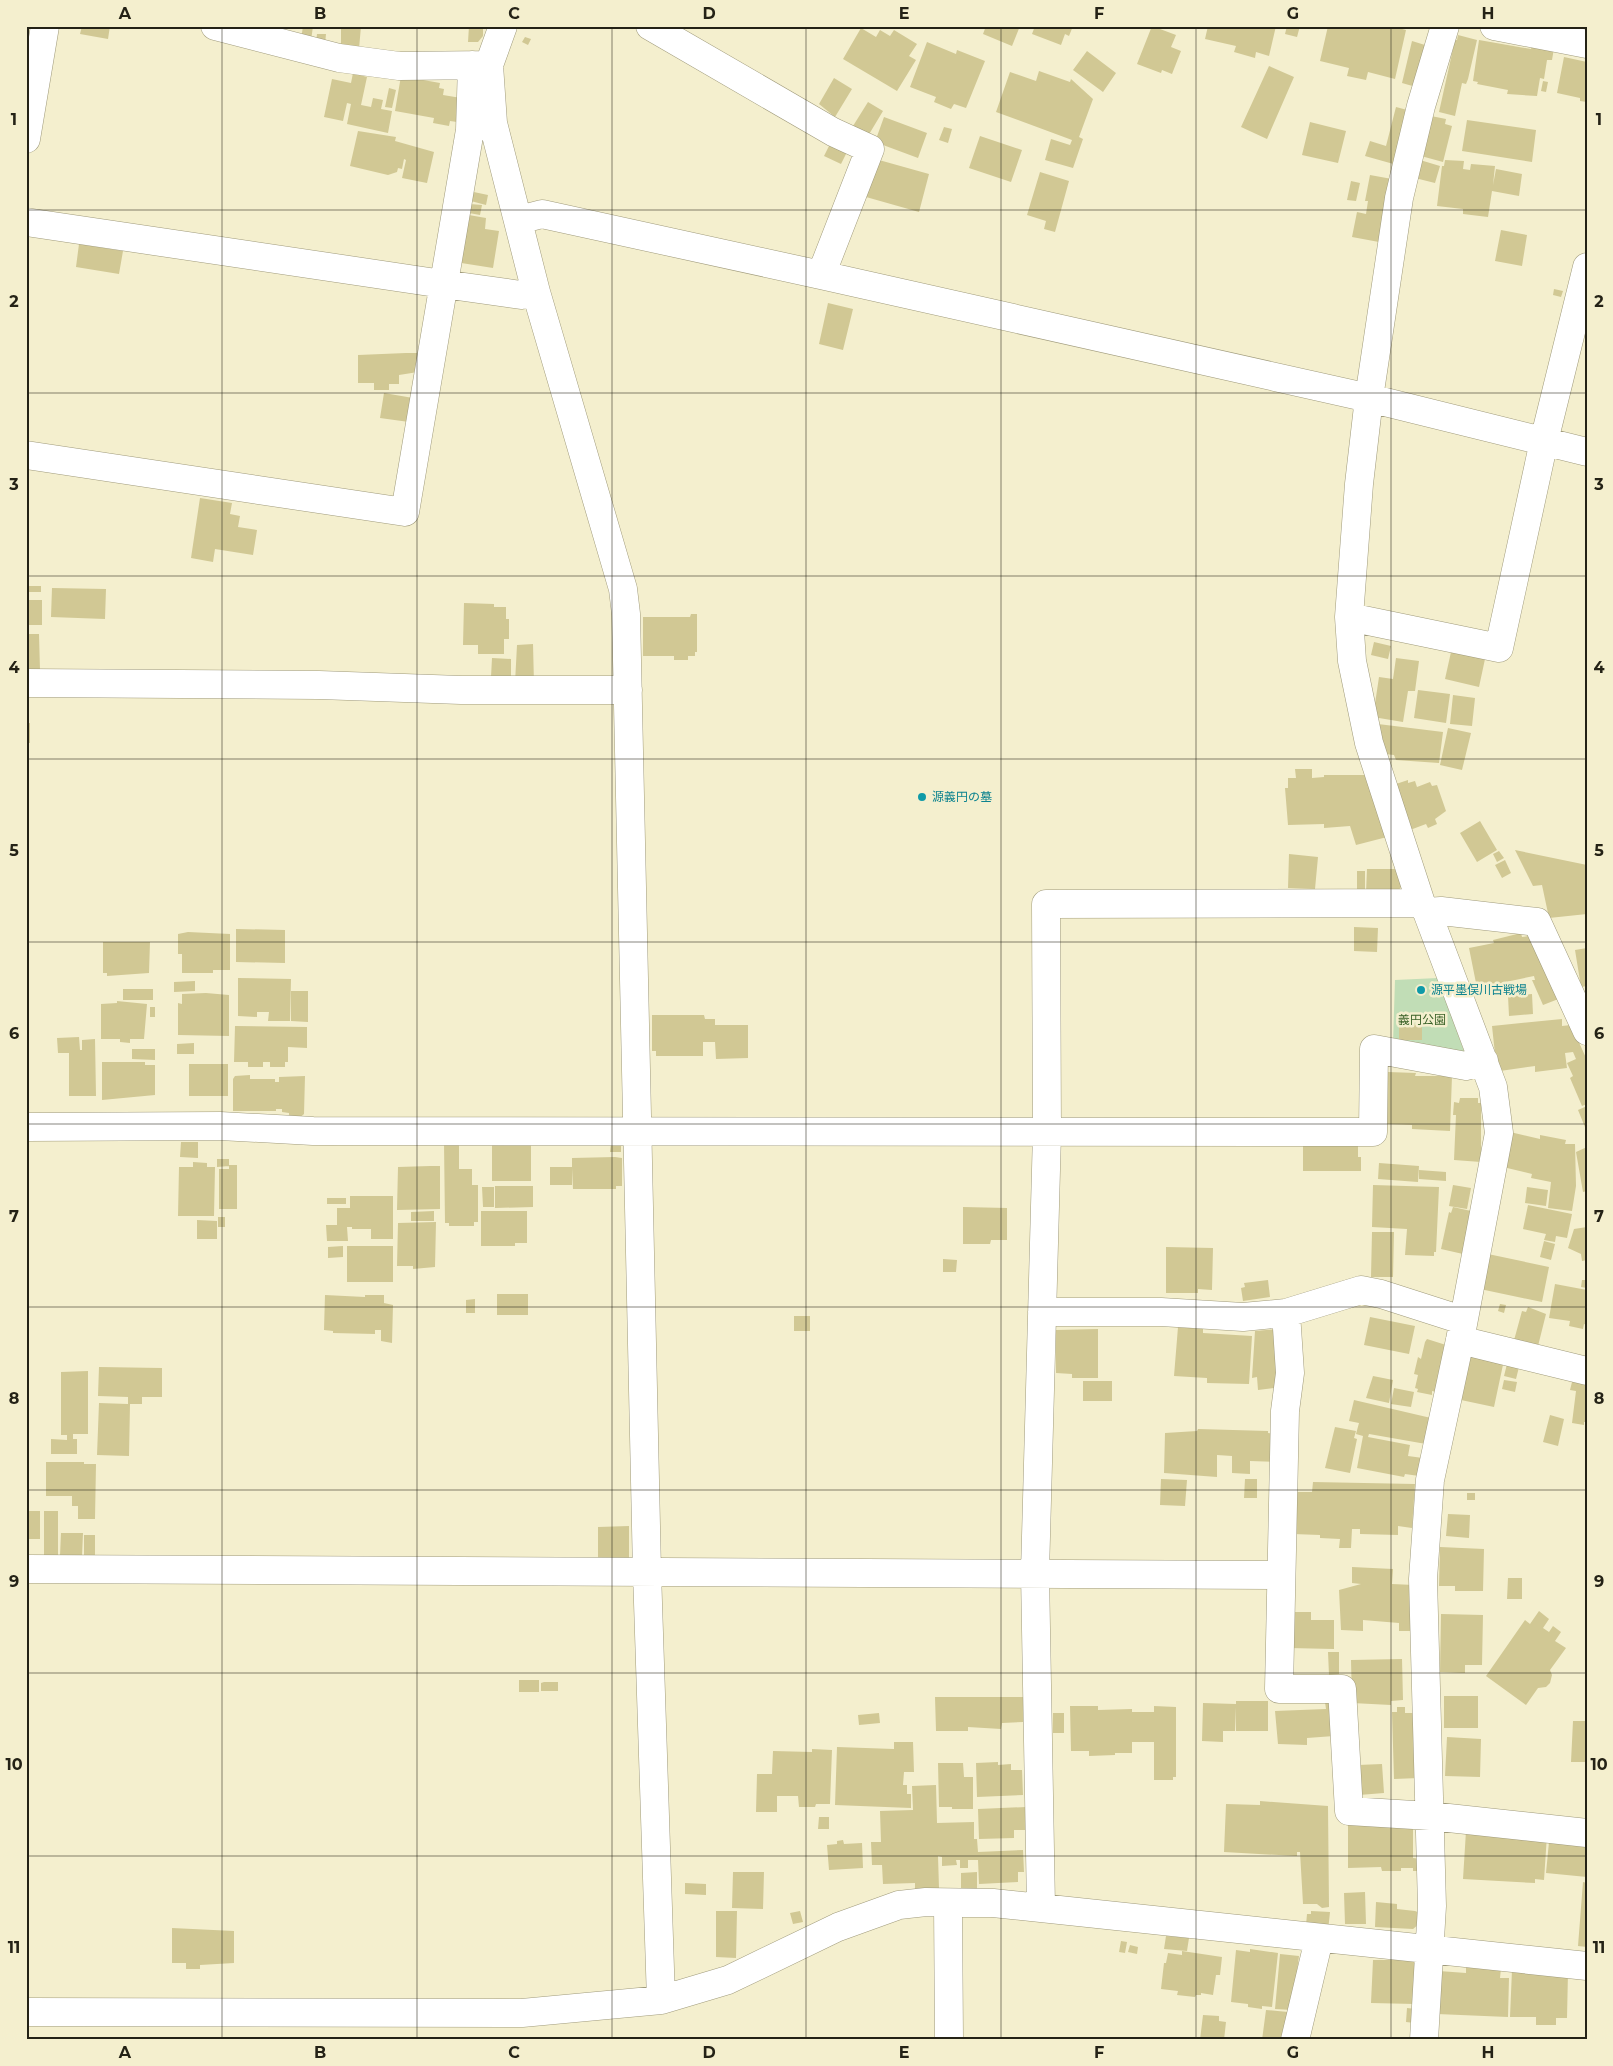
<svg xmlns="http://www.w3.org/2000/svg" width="1613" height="2066" viewBox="0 0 1613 2066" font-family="Montserrat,'Noto Sans JP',sans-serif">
<rect width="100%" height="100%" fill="#f4efce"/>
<path fill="#c1ddb6" d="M1438 978 1465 1054 1393 1043 1395 980Z"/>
<path fill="#d1c894" d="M82 26H110L108 39 80 34Z
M303 26H313L311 41 301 40Z
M341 26H361L359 49 341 48Z
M469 26H483V36L478 42H468Z
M986 26H1020L1012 46 983 34Z
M1035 26H1073L1069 36 1065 34 1061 45 1032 34Z
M1152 26 1176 35 1171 47 1181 51 1172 74 1162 70 1161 73 1137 64Z
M1208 26H1276L1269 56 1256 52 1255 58 1234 52 1236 46 1205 39Z
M1287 26H1300L1297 37 1285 34Z
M1328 26H1391L1406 30 1395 79 1368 72 1366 80 1347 76 1349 68 1320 61Z
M861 28 876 37 880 30 890 36 894 30 917 44 909 56 916 60 897 91 843 59Z
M317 34H326L325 44 316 43Z
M1458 35 1477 40 1468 79 1466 84 1462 83 1455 116 1439 112 1455 40H1457Z
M525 37 531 39 528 45 522 42Z
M1479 40 1531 49 1532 44 1554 48 1552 60H1547L1544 79 1540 78 1537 96 1507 94 1508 90 1477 84 1478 82 1473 81Z
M1412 41 1425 45 1416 87 1402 83Z
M927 42 956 54 957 50 985 61 966 108 954 104 951 109 934 102 936 97 910 87Z
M1087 51 1116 73 1103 92 1073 70Z
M1564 57 1587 62V102L1580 101V98L1557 93Z
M1269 66 1294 77 1267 139 1241 127Z
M1039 71 1070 82 1071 79 1093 99 1079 137 1083 139 1073 168 1045 160 1051 139 1070 145 1072 140 996 112 1010 72 1036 81Z
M353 73 367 77 361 105 371 107 373 98 383 100 381 109 392 111 388 133 347 124 351 104 347 103 343 121 324 117 332 79 351 83Z
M401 76 440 83 439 88 444 89 443 95 461 98 457 122 450 121 449 126 433 123 434 118 395 111Z
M834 78 852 89 835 117 819 104Z
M1543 81 1548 82 1546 92 1541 91Z
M389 88 396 90 392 108 385 107Z
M868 102 883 111 868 136 853 126Z
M1396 107 1411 111 1397 165 1365 156 1370 141 1386 146Z
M1431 116 1446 119 1445 124 1452 126 1443 162 1421 156Z
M884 117 927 133 918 158 875 142Z
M1467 120 1536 130 1532 162 1462 151Z
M1310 122 1346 131 1338 163 1302 155Z
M944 127 952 129 948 143 939 140Z
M358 131 396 137 395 141 434 152 427 183 402 178 406 160 404 159 402 169 398 168 397 172 388 175 350 166Z
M980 136 1022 150 1011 182 969 168Z
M833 138 850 146 841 164 824 156Z
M879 160 929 174 919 212 859 195Z
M1420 160 1440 166 1435 183 1415 178Z
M1445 160 1464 161 1463 169 1470 170 1471 164 1495 166 1493 185 1496 169 1522 174 1519 196 1492 191 1488 217 1463 214V209L1437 206 1442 166H1444Z
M1040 172 1069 181 1055 232 1044 229 1046 221 1027 215Z
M1370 175 1392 179 1379 242 1352 237 1357 212 1366 214 1368 201H1365Z
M1351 181 1360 183 1356 201 1347 200Z
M469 191 488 195 486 205 467 200Z
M470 204 482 205 480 215 469 213Z
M463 214 486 218 485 229 499 231 493 268 455 262Z
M1501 230 1527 235 1522 266 1495 261Z
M79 244 123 251 119 274 76 267Z
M1554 289 1563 291 1561 297 1553 295Z
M828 303 853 309 843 350 819 344Z
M406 353H417L418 372 399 375V384H389V390H374V383H358V355Z
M384 393 413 398 409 422 380 418Z
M200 498 232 503 230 514 240 516 238 527 257 530 253 555 215 549 213 562 191 558Z
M28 586H41V592H29Z
M52 588 106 589 105 619 51 617Z
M28 600H42V625H28Z
M464 603 494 604V607H506V619H509V639H504V654H478V645H463Z
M691 614H697V652H695V656H688V660H674V656H643V617H690Z
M28 634H39L40 670 26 671Z
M1374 642 1391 646 1388 659 1371 655Z
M533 644 534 684 515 683 517 645Z
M1451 652 1485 659 1479 687 1445 679Z
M492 658 511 659V677H491Z
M1396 658 1419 661 1415 691H1408L1403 722 1373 717 1379 677 1393 679Z
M1418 690 1450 694 1446 723 1414 718Z
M1453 695 1475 698 1472 726 1450 724Z
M26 723H30V743H26Z
M1378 724 1443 732 1439 763 1396 760 1394 755 1384 754Z
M1448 728 1471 733 1462 770 1440 765Z
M1295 769H1312V778L1324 777V775H1366L1387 837 1356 845 1350 826 1324 828V824L1288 825 1285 788H1288V778H1296Z
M1408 780V783L1415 781 1417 787 1430 782 1432 786 1437 785 1446 811 1435 819 1437 824 1428 828 1426 824 1410 830 1393 785Z
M1480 821 1497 850 1477 862 1460 833Z
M1515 850 1587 865V914L1549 918 1542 885 1533 886Z
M1499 851 1504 858 1497 862 1493 854Z
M1289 854 1318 857 1315 889 1288 888Z
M1505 860 1511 873 1502 878 1495 865Z
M1367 869H1398L1403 884 1396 894 1366 893Z
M1357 871H1365V894L1357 893Z
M1354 927 1378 928 1377 952 1354 951Z
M236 929 285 930V963L236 962Z
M188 932 230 934V970H213V973H182V954H178V934Z
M1521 933 1522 937 1529 936V939L1534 938 1561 998 1543 1005 1532 980H1535L1534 976 1477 988 1469 948 1494 943 1493 940Z
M103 942H150L149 973 107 976V973H103Z
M1587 948V986L1581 987 1575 950Z
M238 978 291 979 290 1021H268L269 1012H257V1017L238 1016Z
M195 981V991L174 992V982Z
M123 989H153V1000H123Z
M291 991H308V1022L291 1021Z
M206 993 229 995V1036L178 1035V1003L182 1004V994Z
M1532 994 1533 1014 1509 1016 1508 996Z
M117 1001 147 1004 144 1039H130V1043L120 1042V1039H101V1004L117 1003Z
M150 1007H155V1017H150Z
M652 1015H704L705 1019H715V1025H748V1058L716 1059 715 1042H703V1056H656V1051H652Z
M1400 1015H1406V1022H1400Z
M1562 1019V1026L1571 1025 1587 1060V1104L1582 1106 1570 1078 1573 1076 1567 1063 1576 1059 1573 1052 1565 1053 1567 1068 1535 1072V1066L1500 1071 1497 1054H1495L1492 1026Z
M1399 1023 1422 1024V1040H1399Z
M235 1026 307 1027V1048L288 1047V1062H285V1067H270V1062H263V1067H248V1062H234Z
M79 1037 80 1050H82V1040L95 1039 96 1096H69V1053H58L57 1038Z
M194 1043V1054H177V1044Z
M132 1049H155V1060L132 1059Z
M102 1062H145V1065H155V1095L102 1100Z
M189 1064H228V1096H189Z
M1388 1072 1416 1073 1415 1076H1452L1450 1131 1412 1129V1125L1386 1124Z
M250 1075V1079H275V1082H279V1077L305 1076 304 1114 298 1119H289V1113L282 1112V1109H276V1111H233V1079L235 1076Z
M1460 1098H1478V1103H1481V1162L1454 1160 1456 1115H1453L1454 1102 1459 1103Z
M1587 1106V1132L1578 1110Z
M1510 1132 1540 1139V1135L1566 1140 1565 1144H1575L1576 1186 1572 1211 1548 1208 1551 1182 1531 1178 1532 1174 1503 1167Z
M1358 1140V1157H1361V1171H1303V1141Z
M181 1142H198V1158L180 1157Z
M459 1142V1169H472V1185H478V1222H474V1226H449V1223H445L444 1143Z
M492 1143H531V1181H492Z
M611 1143H621V1152H610Z
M1587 1147V1191L1583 1192 1576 1152Z
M615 1157 622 1158V1186H616V1189H573L572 1168V1185H550V1167H572V1158Z
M217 1159H229V1166L217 1167Z
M193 1162 207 1163V1167H215L214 1216H178L179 1167H193Z
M1379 1163 1419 1166 1418 1182 1378 1179Z
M229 1165H237V1209H219V1169H229Z
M430 1166H440V1209L397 1210 398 1167Z
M1419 1170 1446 1172V1181L1419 1179Z
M1373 1185 1439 1187 1436 1252H1434V1256L1405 1255 1407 1229 1372 1227Z
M1453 1185 1471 1188 1467 1209 1449 1206Z
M495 1186H533V1207L495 1208Z
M482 1187H494V1207H483Z
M1527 1187 1548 1190 1546 1206 1525 1203Z
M350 1196H393V1239H371V1229H352V1227H347L348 1241H327L326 1225H337V1208H350Z
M327 1198H346V1204H327Z
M1528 1205 1572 1214 1567 1238 1556 1236 1555 1242 1544 1240 1546 1234 1523 1229Z
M963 1207 1007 1208V1240H991L990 1244H963Z
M1453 1207 1471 1211 1463 1254 1441 1249 1449 1212 1451 1213Z
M434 1211V1221H411V1212Z
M481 1211H527V1243H515V1246H481Z
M218 1217H225V1227H218Z
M197 1220 217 1221V1239H197Z
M436 1222 435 1267 413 1269V1266H397L398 1223Z
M1587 1227V1260L1582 1261 1581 1254 1568 1248 1574 1229Z
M1372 1232H1394L1393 1277H1371Z
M1544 1241 1555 1244 1551 1260 1540 1257Z
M343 1246V1257L328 1258V1247Z
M347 1246H393V1282H347Z
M1166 1247 1213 1248 1212 1290 1198 1289V1293H1166Z
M1488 1254 1549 1267 1542 1302 1480 1289Z
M943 1259 957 1260 956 1272H943Z
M1268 1280 1270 1297 1243 1301 1241 1288 1245 1287 1244 1283Z
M1582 1280H1587V1288L1581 1287Z
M1555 1284 1587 1290V1325L1584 1324 1583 1329 1569 1326 1570 1321 1549 1318Z
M497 1294H528V1315H497Z
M325 1295 365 1297V1295H384V1303L393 1305 392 1343 381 1341V1330H375V1334L333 1333V1331L324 1330Z
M475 1299V1313H466V1300Z
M1500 1304 1506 1305 1504 1313 1498 1311Z
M1528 1307 1546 1314 1537 1350 1513 1344 1522 1311 1526 1312Z
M794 1316H810V1331H794Z
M1370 1317 1415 1326 1409 1354 1364 1345Z
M1178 1327 1203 1329V1333L1252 1336 1249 1384 1207 1383V1378L1174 1376Z
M1098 1329V1378H1072V1374L1056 1373V1330Z
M1279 1329 1281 1387 1258 1390 1257 1377 1252 1378 1255 1331Z
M1427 1339 1446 1345 1436 1392 1432 1391V1395L1417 1392 1418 1389 1415 1388 1418 1375 1414 1374 1418 1357 1421 1359 1425 1342Z
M1471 1353 1504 1360 1494 1407 1461 1400Z
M1507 1364 1519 1367 1516 1379 1504 1376Z
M99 1367 162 1368V1397H142V1404H130L129 1456 97 1455 99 1403 128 1404V1397L98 1396Z
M88 1371V1434H73V1439H77V1454H51V1439L67 1440V1435H61V1372Z
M1373 1376 1393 1380 1389 1403 1366 1398Z
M1504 1380 1517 1382 1515 1392 1502 1389Z
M1083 1381H1112V1401H1083Z
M1572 1382 1587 1383V1422H1584V1425L1572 1423 1576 1391 1570 1390Z
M1394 1388 1414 1392 1411 1407 1391 1404Z
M1354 1400 1431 1418 1426 1444 1369 1434 1368 1437 1410 1445 1408 1456 1423 1458 1419 1476 1405 1474 1404 1477 1357 1468 1363 1436 1356 1434 1359 1423 1349 1421Z
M1550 1415 1564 1419 1558 1446 1543 1442Z
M1335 1427 1356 1431 1354 1438 1357 1439 1350 1473 1325 1468Z
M1198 1429 1268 1431V1433L1277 1434 1276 1462 1250 1461V1474L1232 1473V1456L1217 1455V1477L1164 1473 1165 1433 1197 1431Z
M46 1462H84V1464H96L95 1519H78V1506H72V1496H46Z
M1161 1479 1187 1480 1185 1506 1160 1505Z
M1245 1479H1257V1498H1244Z
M1313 1482 1415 1484 1412 1528 1398 1526V1535L1360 1534V1529H1352L1351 1548H1339L1340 1539 1320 1538V1535L1293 1534 1294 1492H1312Z
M1467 1493H1475V1500H1467Z
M26 1511H40V1539H26Z
M44 1511H58V1559H44Z
M1448 1514 1470 1515 1469 1538 1446 1536Z
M629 1526V1560H598V1527Z
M61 1533H83L82 1556H60Z
M84 1535H95V1555H84Z
M1440 1547 1484 1549 1483 1591H1455V1586H1439Z
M1352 1567 1393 1569 1392 1584 1414 1585 1415 1624H1410L1411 1631H1399V1623L1363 1620V1631L1341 1630 1339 1590 1361 1584 1352 1583Z
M1508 1578H1522V1599H1507Z
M1539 1611 1549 1619 1543 1628 1549 1632 1553 1626 1561 1632 1555 1641 1566 1648 1550 1670 1552 1675 1550 1683 1546 1687 1538 1688 1526 1705 1486 1676 1525 1620 1530 1624Z
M1288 1612H1311V1620H1334V1649L1289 1648Z
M1441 1614 1483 1615 1482 1665H1465V1673L1440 1672Z
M1328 1652H1339V1674L1329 1675Z
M1402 1659 1403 1700 1391 1701V1705L1352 1703 1351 1660Z
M519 1680H539V1692H519Z
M544 1682H558V1691H541V1683Z
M1444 1696H1478V1728H1444Z
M935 1697H1023V1722L1002 1723 1001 1729 968 1727V1731H936Z
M1236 1701H1268V1731H1236V1707L1235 1731H1223V1742L1202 1741 1203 1703 1236 1704Z
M1325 1702H1331L1334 1736 1307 1738V1745L1278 1744 1275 1711 1326 1709Z
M1070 1706H1098V1710L1132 1709V1712H1154V1706L1176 1707V1777H1173V1780H1154V1742H1132V1753H1115V1755L1089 1756V1751H1071Z
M1397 1707H1405V1713H1417L1419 1778 1394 1779 1392 1712H1397Z
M879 1713 880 1723 859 1725 858 1715Z
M1053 1713H1064V1733H1053Z
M1573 1721H1587V1762H1571Z
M1447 1737 1481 1739 1480 1777 1445 1776Z
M894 1742H913L914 1772H904L903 1785H907V1794H911V1808L835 1805 837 1747 894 1749Z
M812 1749 832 1750 830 1804H816L815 1807H799L798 1796H777V1812H756L757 1774H772L773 1751 812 1752Z
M998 1762V1765L1011 1764V1770H1022L1023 1795 977 1797 976 1763Z
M938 1763H963L964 1777H973V1809H952V1807H939Z
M1382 1764 1384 1793 1359 1795 1358 1765Z
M936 1785 937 1823 974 1822V1839H977L978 1852 1023 1850 1024 1872H1018V1882L979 1884 978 1860H968V1868H960V1860H956L957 1865 942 1866V1857L938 1856 939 1888 915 1889V1883L883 1884 882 1865H872L871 1842H881L880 1811 913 1810 912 1786Z
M1260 1801 1328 1806 1329 1907 1322 1908 1317 1904H1303L1300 1852H1297V1856L1224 1852 1226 1804 1260 1805Z
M1026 1807 1027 1830H1014V1838L979 1839 978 1809Z
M819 1817H829V1829H818Z
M1348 1821 1413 1826V1858L1422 1859V1871H1413V1868H1401V1871H1382L1381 1867 1348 1868Z
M1466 1831 1547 1835 1544 1880 1535 1879V1883L1463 1879Z
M843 1840 844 1844 862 1843 863 1868 829 1870 827 1845 837 1844V1841Z
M1549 1842 1587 1846V1877L1546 1873Z
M733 1872H764L763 1909 732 1908Z
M977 1872V1889L961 1890V1873Z
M1583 1882 1587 1883V1947L1578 1946Z
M685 1883 706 1884V1895L685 1894Z
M1365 1892 1366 1924H1345L1344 1893Z
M1376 1902 1397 1904V1909L1415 1911 1420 1913 1419 1924 1413 1929 1375 1927Z
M716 1911H737L736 1958 716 1957Z
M800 1911 803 1922 793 1924 790 1913Z
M1311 1911 1330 1912 1328 1931 1306 1925 1307 1914H1311Z
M172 1928 234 1931V1963L200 1965V1969H186V1963H172Z
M1166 1936 1189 1938 1187 1951 1164 1949Z
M1121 1941 1127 1942 1125 1953 1119 1952Z
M1130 1945 1138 1947 1137 1954 1128 1952Z
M1250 1949 1278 1953 1272 2007 1262 2006V2009L1248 2007V2004L1231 2002 1236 1950 1250 1952Z
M1182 1951 1222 1957 1220 1975H1216L1213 1995 1201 1993V1995H1196L1195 1997 1177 1995 1178 1991 1161 1989 1164 1963H1166L1168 1953 1182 1955Z
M1280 1954 1299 1956 1292 2010 1275 2009Z
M1394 1956 1418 1957 1415 2004 1371 2003 1373 1960H1394Z
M1466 1967 1501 1968 1500 1978H1509L1508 2017 1437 2014 1439 1971 1466 1973Z
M1512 1970 1568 1972 1567 2018H1556V2025H1536V2017H1510Z
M1407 2008 1416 2009 1415 2023 1406 2022Z
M1266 2010 1288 2012 1286 2040H1262Z
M1203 2015 1219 2016V2021L1226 2022 1224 2040H1200Z"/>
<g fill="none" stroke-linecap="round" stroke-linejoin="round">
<defs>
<path id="minor" d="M215 26 339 58 399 66 489 65
M650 26 833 132 870 149 821 275
M1494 26 1587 44
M26 139 45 26
M519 220 542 214 821 275 1369 398 1587 452
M26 222 443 284 521 295 536 292 493 123 489 65 503 26
M536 292 623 589 626 614 647 1572 661 2000
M26 455 405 512 470 130 472 65
M1349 617 1499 648 1544 441 1587 267
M26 683 319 685 461 690H628
M1427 912 1441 911 1537 922 1587 1031
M26 1127 220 1126 313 1131 1373 1132 1374 1049 1466 1066 1484 1061
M1042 1312H1161L1243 1317 1286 1313 1361 1290 1381 1294 1462 1320
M1286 1313 1290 1373 1285 1411 1279 1689H1342L1349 1811 1430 1816 1587 1833
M1460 1340 1587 1371
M26 1569 1281 1575
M948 1903 949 2040
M1041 1907 1035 1573 1047 1133 1046 904 1421 903
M26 2012 522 2013 661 2000 728 1980 838 1927 899 1905 926 1902 993 1903 1587 1966
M1295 2040 1319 1939
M1424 2040 1432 1906 1423 1579 1430 1480 1460 1340 1499 1133 1493 1087 1427 912 1421 903 1369 743 1352 661 1349 617 1359 484 1369 398 1399 198 1421 106 1445 26"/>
</defs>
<use href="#minor" stroke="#a09b7c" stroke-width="29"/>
<use href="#minor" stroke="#fff" stroke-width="28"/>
</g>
<path fill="none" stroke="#242216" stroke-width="1" stroke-opacity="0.55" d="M222 26V2040M417 26V2040M612 26V2040M806 26V2040M1001 26V2040M1196 26V2040M1391 26V2040M26 210H1587M26 393H1587M26 576H1587M26 759H1587M26 942H1587M26 1124H1587M26 1307H1587M26 1490H1587M26 1673H1587M26 1856H1587"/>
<g fill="#0f9aa8" stroke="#f4efce" stroke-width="2">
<circle cx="922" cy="797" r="5"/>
<circle cx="1421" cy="990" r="5"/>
</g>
<g text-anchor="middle" stroke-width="5" stroke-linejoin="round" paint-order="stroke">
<g font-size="12" fill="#0d838f" stroke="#f4efce" text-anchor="start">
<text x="932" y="801">源義円の墓</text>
<text x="1431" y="994">源平墨俣川古戦場</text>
</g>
<g font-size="12" fill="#3a6228" stroke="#f4efce">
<text x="1422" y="1024">義円公園</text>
</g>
</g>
<rect width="1613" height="2066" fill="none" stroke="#f4efce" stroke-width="55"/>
<rect x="28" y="28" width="1558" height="2010" fill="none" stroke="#242216" stroke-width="2"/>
<g font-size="16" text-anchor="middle" font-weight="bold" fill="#242216">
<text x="125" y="19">A</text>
<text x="320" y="19">B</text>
<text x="514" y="19">C</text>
<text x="709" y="19">D</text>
<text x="904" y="19">E</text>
<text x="1099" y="19">F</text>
<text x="1293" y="19">G</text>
<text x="1488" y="19">H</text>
<text x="14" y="125">1</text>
<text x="1599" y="125">1</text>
<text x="14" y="307">2</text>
<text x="1599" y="307">2</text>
<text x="14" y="490">3</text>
<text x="1599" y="490">3</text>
<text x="14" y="673">4</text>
<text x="1599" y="673">4</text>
<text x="14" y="856">5</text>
<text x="1599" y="856">5</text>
<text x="14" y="1039">6</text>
<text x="1599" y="1039">6</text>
<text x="14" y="1222">7</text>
<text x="1599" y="1222">7</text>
<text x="14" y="1404">8</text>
<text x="1599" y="1404">8</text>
<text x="14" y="1587">9</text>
<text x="1599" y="1587">9</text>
<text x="14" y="1770">10</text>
<text x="1599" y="1770">10</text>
<text x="14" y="1953">11</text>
<text x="1599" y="1953">11</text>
<text x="125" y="2058">A</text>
<text x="320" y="2058">B</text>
<text x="514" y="2058">C</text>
<text x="709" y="2058">D</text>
<text x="904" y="2058">E</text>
<text x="1099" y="2058">F</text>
<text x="1293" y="2058">G</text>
<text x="1488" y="2058">H</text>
</g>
</svg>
